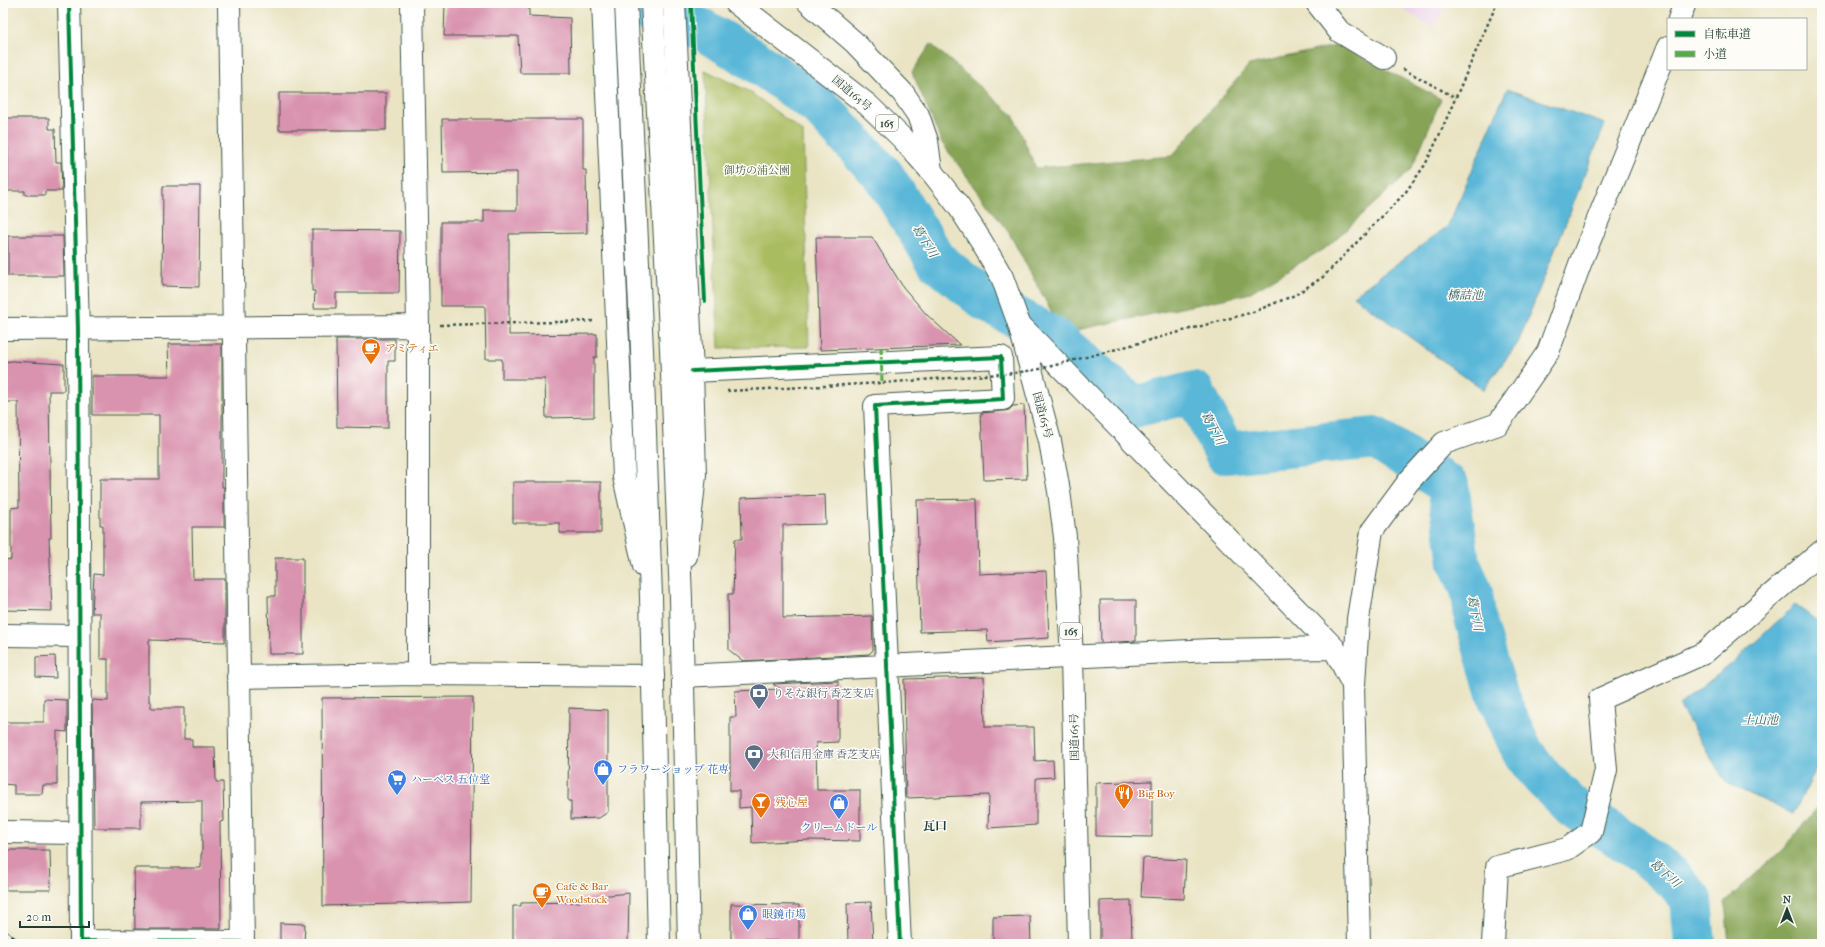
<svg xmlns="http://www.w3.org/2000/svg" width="1825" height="947" viewBox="0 0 1825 947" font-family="'IM FELL French Canon','Noto Serif JP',serif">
<rect width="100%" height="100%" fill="#fdfcf7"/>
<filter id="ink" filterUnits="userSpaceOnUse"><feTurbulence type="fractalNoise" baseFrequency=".025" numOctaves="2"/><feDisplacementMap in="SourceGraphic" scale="8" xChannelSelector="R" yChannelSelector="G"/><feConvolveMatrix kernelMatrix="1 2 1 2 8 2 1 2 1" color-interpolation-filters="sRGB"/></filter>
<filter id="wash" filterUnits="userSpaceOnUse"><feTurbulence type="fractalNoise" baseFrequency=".012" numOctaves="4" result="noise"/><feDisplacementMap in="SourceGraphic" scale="16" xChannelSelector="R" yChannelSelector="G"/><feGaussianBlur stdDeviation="0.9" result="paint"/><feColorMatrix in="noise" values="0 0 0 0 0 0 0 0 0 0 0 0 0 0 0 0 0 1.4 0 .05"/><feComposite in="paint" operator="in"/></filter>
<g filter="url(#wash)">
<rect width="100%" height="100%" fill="#eae4c4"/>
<path fill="#ecd1e9" d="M1393 3H1448L1433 28Z"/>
<path fill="#aabc60" stroke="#647c4a" d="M705 70 750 92 803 132 809 347 719 348Z"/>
<path fill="#87a456" stroke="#537045" d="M931 44 1013 115 1036 168 1172 156 1249 65 1339 45 1441 99 1411 170 1327 247 1247 294 1063 333 1009 233 942 143 912 72Z
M1822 802V944H1729L1725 902 1783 849Z"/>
<path fill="#5ab7d8" stroke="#3c7a86" d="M1507 89 1605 124 1518 343 1483 390 1353 296 1448 226Z
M1795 605 1822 624V759L1793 814 1726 783 1679 705 1734 662Z"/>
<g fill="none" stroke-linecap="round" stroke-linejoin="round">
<path stroke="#5ab7d8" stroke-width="42" d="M625 3 701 29 754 60 818 105 884 176 937 261 986 301 1053 337 1134 407 1194 392 1225 453 1376 438 1448 485 1459 562 1472 592 1475 618 1498 697 1522 751 1542 777 1572 807 1635 848 1676 881 1691 900 1695 944"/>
</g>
<g id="blocks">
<path fill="#d993af" d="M445 3H529V16L570 18 571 73H520L518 36H444Z
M279 93H386V130H279Z
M3 118H49V129H55L56 162H61L62 191H45V195H25V191H8V147H3Z
M442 119H583V170H586L587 233 509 234V335L597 334V357H594V417L546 418 545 379H502V359H486L485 306H441V222H484V210H517V172L443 173Z
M163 186H200L199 287 162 286Z
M312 230 400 231 399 293H336V308H314L315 291H312Z
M8 236H63L64 276H8Z
M816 237H872L903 287 927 315 960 345 820 350Z
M336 339H395V361H388V428L337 427Z
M168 344H222V487H224V527H192L193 579H225V642L149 640V702H151V708H184V739H192V747H215L216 782H223L224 821 220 822 221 929H135L134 868H201V854H202V801L141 802V828H94L92 700 108 701V659H100V613H92L94 574 103 575V525H100V479H159V415H92V376H169Z
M12 361 64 364V391H49L51 538H49L52 611 3 610V559L11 560V508L19 507 18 402H3V362Z
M1024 405 1027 479 984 480 981 413 1004 411 1009 410 1013 406Z
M513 482H601V533H560V523H513Z
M825 495 826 524 783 525V618L872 616 873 650 869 654 743 661 729 650 728 594H733L735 539H742L741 498Z
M977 499 979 574 1046 571 1049 638 988 642 987 630 920 632 917 500Z
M275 558H303V654H269L268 596H275Z
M1100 600H1136V641L1101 643Z
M55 656 56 678 36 677V657Z
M984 677 985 727H1034L1035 761 1053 760 1054 777 1036 778V825L988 828 989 795 906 798 904 679Z
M838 681V742L816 743 817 790H860V841L809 840 752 843 751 807 739 808V791H730V717H736L735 691 780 689 773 684Z
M473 697 471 902 323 906 322 698Z
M44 699 67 700V732L57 731V785H43L42 794H14V785L3 784V722H44Z
M569 708 608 710V812L599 818 571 819V801H568Z
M1152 781V837L1096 836V783Z
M3 850H50L51 890H5V883H3Z
M1143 858 1186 860 1184 899 1141 897Z
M629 893 628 944H513V906H521V903L580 902V898Z
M1131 900 1132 944H1100V901Z
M871 902 873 944H848L847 903Z
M731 904 799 905V941L731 940Z
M1030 916 1031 944H993V917Z
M280 923 305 924 304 944H280Z"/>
</g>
</g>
<g filter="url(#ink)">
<use href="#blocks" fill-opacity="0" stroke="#3d564a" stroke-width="1"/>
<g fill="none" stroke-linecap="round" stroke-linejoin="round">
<defs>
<path id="street" d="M69 3 78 329 81 941 243 942
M412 3 418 326V674
M603 3 624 477 644 566
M674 3 692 371 695 475 686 556
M809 3 854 42 903 93 918 115 927 141 931 171
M1317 3 1339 31 1384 58
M1679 19 1685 3
M1019 324 1334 648 1353 685 1359 944
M3 329 418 326
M692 371 1001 357 1003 399 875 406 900 944
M3 635 78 636
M683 676 1211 650 1334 648
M238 677 418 674 653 676
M1354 684 1358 619 1372 531 1409 481 1444 443 1498 424 1548 352 1580 264 1668 47
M3 832 79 833
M1493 944 1497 867 1567 849 1591 832 1606 770 1600 699 1704 653 1822 551"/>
<path id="secondary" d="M229 3 243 944
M626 3 642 350 651 597 659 944
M652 3 671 349 681 599 689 944"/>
<path id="highway" d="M736 3 868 105 903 139 931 171 959 207 981 241 1002 277 1019 324 1050 441 1059 491 1065 537 1072 657 1079 944"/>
</defs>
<use href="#street" stroke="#3d564a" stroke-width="24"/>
<use href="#secondary" stroke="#3d564a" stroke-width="24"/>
<use href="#highway" stroke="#3d564a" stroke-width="24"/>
<path stroke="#3d564a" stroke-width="2.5" stroke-dasharray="3 3" stroke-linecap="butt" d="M1403 69 1456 98
M440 325 595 321
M1113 350 1253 312 1295 295 1323 277 1405 193 1425 165 1438 138 1497 3"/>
<use href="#street" stroke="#fff" stroke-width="22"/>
<use href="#secondary" stroke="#fff" stroke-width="22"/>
<use href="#highway" stroke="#fff" stroke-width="22"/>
<defs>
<path id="rail" d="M3 931 21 944"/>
</defs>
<use href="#rail" stroke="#1f3d34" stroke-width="4.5"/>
<use href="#rail" stroke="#fdfcf7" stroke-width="3" stroke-dasharray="9" stroke-linecap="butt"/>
<path stroke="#3d564a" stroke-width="2.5" stroke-dasharray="3 3" stroke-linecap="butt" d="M727 391 882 383 1014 373 1040 369 1113 350"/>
<path stroke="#52ad45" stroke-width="3" stroke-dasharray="6 3" stroke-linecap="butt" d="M881 348 882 383"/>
<defs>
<path id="cycleway" d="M69 3 78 329 81 941 243 942
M691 3 705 301
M692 371 1001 357 1003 399 875 406 900 944"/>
</defs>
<use href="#cycleway" stroke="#fdfcf7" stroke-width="6"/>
<use href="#cycleway" stroke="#00873e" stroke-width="4"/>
</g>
</g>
<defs>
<symbol id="cafe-pin" viewBox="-11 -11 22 30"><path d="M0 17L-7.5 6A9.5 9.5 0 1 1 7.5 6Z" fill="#e8710a" stroke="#fdfcf7"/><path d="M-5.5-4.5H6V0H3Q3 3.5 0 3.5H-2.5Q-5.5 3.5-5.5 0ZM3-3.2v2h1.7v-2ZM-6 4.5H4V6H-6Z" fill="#fff"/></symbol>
<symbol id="bank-pin" viewBox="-11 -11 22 30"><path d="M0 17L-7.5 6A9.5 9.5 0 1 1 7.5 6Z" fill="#5c6f8a" stroke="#fdfcf7"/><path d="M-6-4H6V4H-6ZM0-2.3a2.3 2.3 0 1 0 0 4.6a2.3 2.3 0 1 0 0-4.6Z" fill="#fff"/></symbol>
<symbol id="shop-pin" viewBox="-11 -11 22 30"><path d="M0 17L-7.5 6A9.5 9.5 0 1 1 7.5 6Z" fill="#3f7fe0" stroke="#fdfcf7"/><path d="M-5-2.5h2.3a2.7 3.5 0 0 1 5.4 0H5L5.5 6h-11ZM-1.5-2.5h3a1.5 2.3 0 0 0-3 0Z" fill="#fff"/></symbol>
<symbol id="supermarket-pin" viewBox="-11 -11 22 30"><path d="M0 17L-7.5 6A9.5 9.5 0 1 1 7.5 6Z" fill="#3f7fe0" stroke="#fdfcf7"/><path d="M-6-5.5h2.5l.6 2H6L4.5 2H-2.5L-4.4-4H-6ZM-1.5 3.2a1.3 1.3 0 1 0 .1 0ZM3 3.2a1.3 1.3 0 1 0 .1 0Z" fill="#fff"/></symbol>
<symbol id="restaurant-pin" viewBox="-11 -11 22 30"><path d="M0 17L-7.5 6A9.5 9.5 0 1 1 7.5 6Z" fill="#e8710a" stroke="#fdfcf7"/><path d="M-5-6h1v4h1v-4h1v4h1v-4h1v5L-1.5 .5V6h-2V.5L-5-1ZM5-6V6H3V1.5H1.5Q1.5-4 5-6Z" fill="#fff"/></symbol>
<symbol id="bar-pin" viewBox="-11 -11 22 30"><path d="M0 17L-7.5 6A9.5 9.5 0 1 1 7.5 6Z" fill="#e8710a" stroke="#fdfcf7"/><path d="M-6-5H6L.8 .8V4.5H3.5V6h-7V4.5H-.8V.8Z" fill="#fff"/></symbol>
</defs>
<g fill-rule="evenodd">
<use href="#cafe-pin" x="360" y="337" width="22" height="30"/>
<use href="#bank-pin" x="748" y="682" width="22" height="30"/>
<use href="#bank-pin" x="743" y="743" width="22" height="30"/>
<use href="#shop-pin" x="592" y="758" width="22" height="30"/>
<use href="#supermarket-pin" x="386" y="768" width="22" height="30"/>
<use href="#restaurant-pin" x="1113" y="782" width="22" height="30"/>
<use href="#bar-pin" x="750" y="791" width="22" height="30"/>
<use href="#shop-pin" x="828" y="792" width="22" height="30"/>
<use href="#cafe-pin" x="531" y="881" width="22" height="30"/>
<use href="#shop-pin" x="737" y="903" width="22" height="30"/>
</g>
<g text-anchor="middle" stroke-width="3" stroke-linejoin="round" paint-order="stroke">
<g fill="#fdfcf7" stroke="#62766e" stroke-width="1">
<rect x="876" y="115" width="22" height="16" rx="3"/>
<rect x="1060" y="623" width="22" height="16" rx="3"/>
</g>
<g font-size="10" font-weight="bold" fill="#1f3d34">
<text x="887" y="127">165</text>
<text x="1071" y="635">165</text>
</g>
<g font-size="11" fill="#1f3d34" stroke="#fdfcf7">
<text transform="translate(852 93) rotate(40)" y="4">国道165号</text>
<text transform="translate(1043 415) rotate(75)" y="4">国道165号</text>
<text transform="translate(1074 737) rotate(-91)" y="4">国道165号</text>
</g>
<g font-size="11" fill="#496341" stroke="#fdfcf7">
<text x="757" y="174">御坊の浦公園</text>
</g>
<g font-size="11" fill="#c56008" stroke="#fdfcf7" text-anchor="start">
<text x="385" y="352">アミティエ</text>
<text x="1138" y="797">Big Boy</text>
<text x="775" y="806">残心屋</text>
<text x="556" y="890">Cafe &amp; Bar<tspan x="556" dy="13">Woodstock</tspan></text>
</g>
<g font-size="11" fill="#4e5e75" stroke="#fdfcf7" text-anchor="start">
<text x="773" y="697">りそな銀行 香芝支店</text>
<text x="768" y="758">大和信用金庫 香芝支店</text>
</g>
<g font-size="11" fill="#366cbe" stroke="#fdfcf7" text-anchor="start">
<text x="617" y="773">フラワーショップ 花専</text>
<text x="411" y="783">ハーベス 五位堂</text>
<text x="839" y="831" text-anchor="middle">クリームドール</text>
<text x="762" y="918">眼鏡市場</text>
</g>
<g font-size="12" font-style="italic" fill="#316265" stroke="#fdfcf7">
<text transform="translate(925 241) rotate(58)" y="4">葛下川</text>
<text x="1465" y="299">橋詰池</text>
<text transform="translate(1213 428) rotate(62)" y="4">葛下川</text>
<text transform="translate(1475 613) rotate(79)" y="4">葛下川</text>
<text x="1760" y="724">土山池</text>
<text transform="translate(1665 873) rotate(42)" y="4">葛下川</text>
</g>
<g font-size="12" font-weight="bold" fill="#1f3d34" stroke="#fdfcf7">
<text x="935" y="830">瓦口</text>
</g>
</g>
<rect width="1825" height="947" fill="none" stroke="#fdfcf7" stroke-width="16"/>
<rect x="1667" y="18" width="140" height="52" fill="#fdfcf7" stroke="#a4b0a9"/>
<rect x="1675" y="31" width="20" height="6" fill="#00873e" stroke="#a4b0a9"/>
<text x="1703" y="38" font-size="12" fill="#1f3d34">自転車道</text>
<rect x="1675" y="51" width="20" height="6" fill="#52ad45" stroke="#a4b0a9"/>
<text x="1703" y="58" font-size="12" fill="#1f3d34">小道</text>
<g transform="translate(1787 909)" stroke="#fdfcf7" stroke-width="3" paint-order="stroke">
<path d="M0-3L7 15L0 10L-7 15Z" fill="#1f3d34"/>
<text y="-6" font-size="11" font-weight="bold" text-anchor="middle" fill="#1f3d34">N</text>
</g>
<path d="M20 921v6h69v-6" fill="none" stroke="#1f3d34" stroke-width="2"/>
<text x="26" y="921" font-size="12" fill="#1f3d34" stroke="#fdfcf7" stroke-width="3" paint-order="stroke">20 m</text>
</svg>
